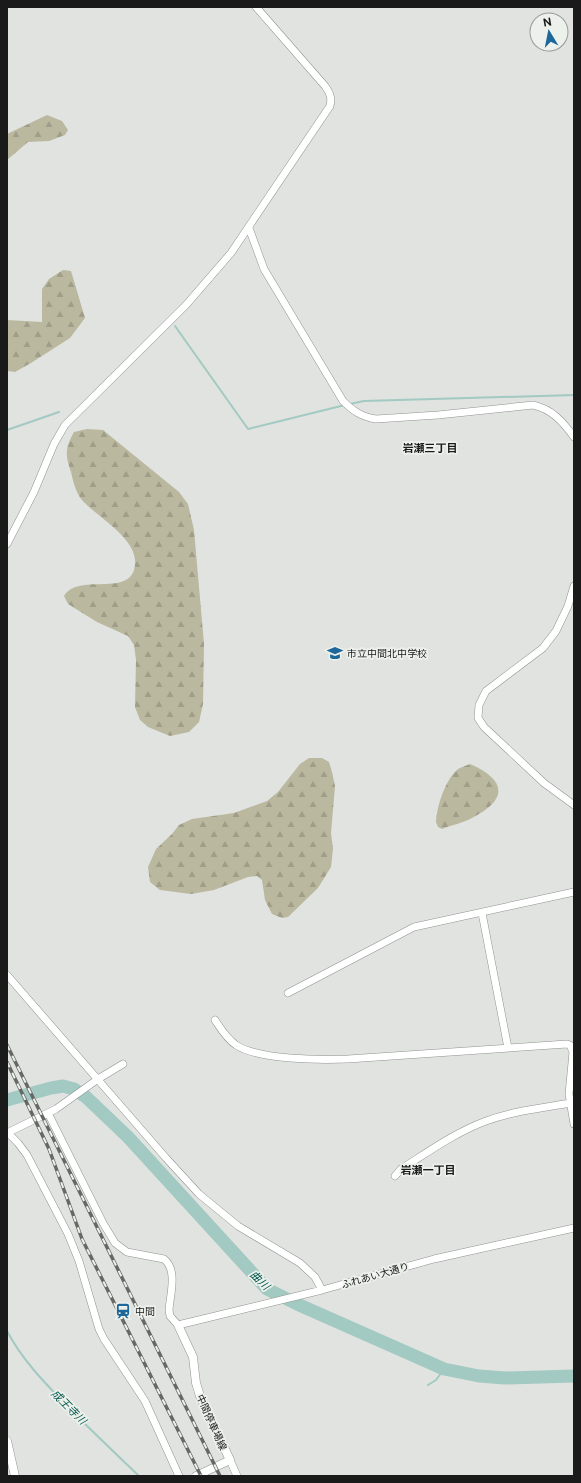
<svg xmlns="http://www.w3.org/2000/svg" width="581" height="1483" viewBox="0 0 581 1483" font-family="'Public Sans','Noto Sans JP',sans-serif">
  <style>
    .forest { fill: url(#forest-firs) }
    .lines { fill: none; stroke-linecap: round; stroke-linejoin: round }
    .stream { stroke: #a2c9c2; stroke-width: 2 }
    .river { stroke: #a2c9c2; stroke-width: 13 }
    .tertiary-casing { stroke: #8f938f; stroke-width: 8 }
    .secondary-casing { stroke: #8f938f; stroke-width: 9 }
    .tertiary { stroke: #fff; stroke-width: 7 }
    .secondary { stroke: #fff; stroke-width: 8 }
    .rail-casing { stroke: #676866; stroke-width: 3.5 }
    .rail { stroke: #edf1ec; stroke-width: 2; stroke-dasharray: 6; stroke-linecap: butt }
    .labels { text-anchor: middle; stroke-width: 3.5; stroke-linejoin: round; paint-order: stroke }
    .poi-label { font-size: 10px; fill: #191a19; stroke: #edf1ec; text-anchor: start }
    .street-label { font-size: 10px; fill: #191a19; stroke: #edf1ec }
    .neighbourhood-label { font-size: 11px; font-weight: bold; fill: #191a19; stroke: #edf1ec }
    .water-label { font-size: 11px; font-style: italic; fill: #02584e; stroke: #edf1ec }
  </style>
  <defs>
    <pattern id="forest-firs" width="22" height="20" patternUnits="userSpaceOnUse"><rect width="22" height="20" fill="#bbb8a0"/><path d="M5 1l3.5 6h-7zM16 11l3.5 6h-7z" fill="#a09e89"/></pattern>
  </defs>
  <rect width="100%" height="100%" fill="#e0e3df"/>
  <path class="forest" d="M 47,115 L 62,121 L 68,130 L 65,135 L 49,141 L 28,142 L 7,160 L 7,134 Z
    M 63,270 L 71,271 L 85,318 L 70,338 L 31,363 L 15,372 L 7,371 L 7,320 L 42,322 L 42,289 L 49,279 Z
    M 87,429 L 103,430 L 179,492 L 188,504 L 194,530 L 204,644 L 203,704 L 199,722 L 189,732 L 170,736 L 148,727 L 140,720 L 135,707 L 136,660 L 134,645 L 128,636 L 97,622 L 68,604 L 64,596 C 78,573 126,596 134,570 C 143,541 99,519 82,500 C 76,493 73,481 71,472 C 65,455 65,448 74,432 Z
    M 309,758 L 322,758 L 329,762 L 332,772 L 335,786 L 331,833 L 333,849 L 331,867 L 318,888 L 288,917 L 282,918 L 272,914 L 265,900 L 262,880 L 257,876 L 248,877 L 214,890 L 191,894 L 160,890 L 150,882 L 148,867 L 156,849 L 172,834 L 179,825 L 192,819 L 234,813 L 267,801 L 278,792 L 300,764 Z
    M 470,764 C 507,780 508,800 472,818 C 463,823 452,825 442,829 L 438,827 L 436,822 C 437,806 445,780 458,769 C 461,767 466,766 470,764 Z"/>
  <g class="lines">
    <path class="stream" d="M 175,326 L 248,429 L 345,405
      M 350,404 L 364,401 L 574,395
      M 7,430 L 59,412
      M 7,1331 C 24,1363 48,1386 73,1412 C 95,1434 117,1455 139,1476
      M 428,1385 L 436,1380 L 444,1369"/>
    <path class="river" d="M 7,1100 L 51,1088 L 63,1086 L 74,1089 L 86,1097 L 128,1137 L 267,1289 L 297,1304 L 444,1369 L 479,1376 L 505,1378 L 574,1376"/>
    <defs>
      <path id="tertiary" d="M 249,228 L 264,269 L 343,401 C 353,411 362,417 376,419 L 438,415 L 533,405 C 552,409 563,422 574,437
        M 7,544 L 34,492 L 54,444 L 65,425 L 186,305 L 231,253 L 330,106 C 332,98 330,93 325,86 L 256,7
        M 574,586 L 568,606 L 556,631 L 543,648 L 486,691 L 479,705 L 478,718 L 484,727 L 544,783 L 574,805
        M 482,913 L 508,1048
        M 7,975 L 166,1158 L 199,1194 L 238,1226 L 300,1263 L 315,1277 L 322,1290
        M 288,993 L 414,927 L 574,892
        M 215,1020 C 221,1029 226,1038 236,1045 C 259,1060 320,1060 348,1059 L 567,1044 L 570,1045 L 573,1052 L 569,1094 L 574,1124
        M 48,1113 L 103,1223 L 115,1243 L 127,1252 L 164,1259 C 178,1270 170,1295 169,1310 L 170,1316 L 178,1325 L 322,1290 L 434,1259 L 574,1228
        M 7,1132 L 18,1143 L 27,1155 L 68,1234 L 79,1261 L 99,1329 L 104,1339 L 145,1401 L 179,1476
        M 7,1133 L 56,1109 L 98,1079 L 123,1064
        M 395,1176 L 401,1169 C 428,1152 456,1132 486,1121 C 513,1111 542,1108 570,1103
        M 230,1460 L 237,1476"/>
      <path id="secondary" d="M 178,1325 L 193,1357 L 196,1383 L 200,1396 L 230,1460 L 196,1476
        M 7,1441 L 15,1476"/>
    </defs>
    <use href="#tertiary" class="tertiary-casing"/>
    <use href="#secondary" class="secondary-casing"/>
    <use href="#tertiary" class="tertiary"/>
    <use href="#secondary" class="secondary"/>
    <defs>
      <path id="rail" d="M 7,1045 L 220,1476
        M 7,1062 L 49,1149 L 82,1239 L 201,1476"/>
    </defs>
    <use href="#rail" class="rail-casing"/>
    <use href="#rail" class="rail"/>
  </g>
  <defs>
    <symbol id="school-bare" viewBox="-9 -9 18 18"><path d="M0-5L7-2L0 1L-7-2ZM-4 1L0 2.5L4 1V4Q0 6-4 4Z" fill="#1e679b" stroke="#edf1ec" stroke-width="2.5" paint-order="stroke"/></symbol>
    <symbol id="station-bare" viewBox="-9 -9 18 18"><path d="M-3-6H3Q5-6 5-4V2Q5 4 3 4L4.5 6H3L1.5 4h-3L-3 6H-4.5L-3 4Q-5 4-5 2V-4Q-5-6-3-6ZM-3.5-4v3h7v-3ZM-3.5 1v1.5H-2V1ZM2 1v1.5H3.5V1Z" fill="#1e679b" stroke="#edf1ec" stroke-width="2.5" paint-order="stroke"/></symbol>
  </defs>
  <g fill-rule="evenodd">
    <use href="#school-bare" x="324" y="642" width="22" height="22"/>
    <use href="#station-bare" x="112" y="1300" width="22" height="22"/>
  </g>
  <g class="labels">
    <g class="poi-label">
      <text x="347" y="657">市立中間北中学校</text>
      <text x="135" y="1315">中間</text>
    </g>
    <g class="street-label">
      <text transform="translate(375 1275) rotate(-16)" y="4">ふれあい大通り</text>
      <text transform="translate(212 1422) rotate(66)" y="4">中間停車場線</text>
    </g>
    <g class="neighbourhood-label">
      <text x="430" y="452">岩瀬三丁目</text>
      <text x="428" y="1174">岩瀬一丁目</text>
    </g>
    <g class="water-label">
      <text transform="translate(260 1280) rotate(44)" y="4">曲川</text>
      <text transform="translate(69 1407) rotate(45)" y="4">成王寺川</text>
    </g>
  </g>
  <rect width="581" height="1483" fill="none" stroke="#191a19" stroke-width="16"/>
  <g transform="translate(549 32) rotate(350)"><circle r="19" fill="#edf1ec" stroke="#989b98"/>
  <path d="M0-3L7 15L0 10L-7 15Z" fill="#1e679b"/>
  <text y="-6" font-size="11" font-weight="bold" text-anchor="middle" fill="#191a19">N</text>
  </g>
</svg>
